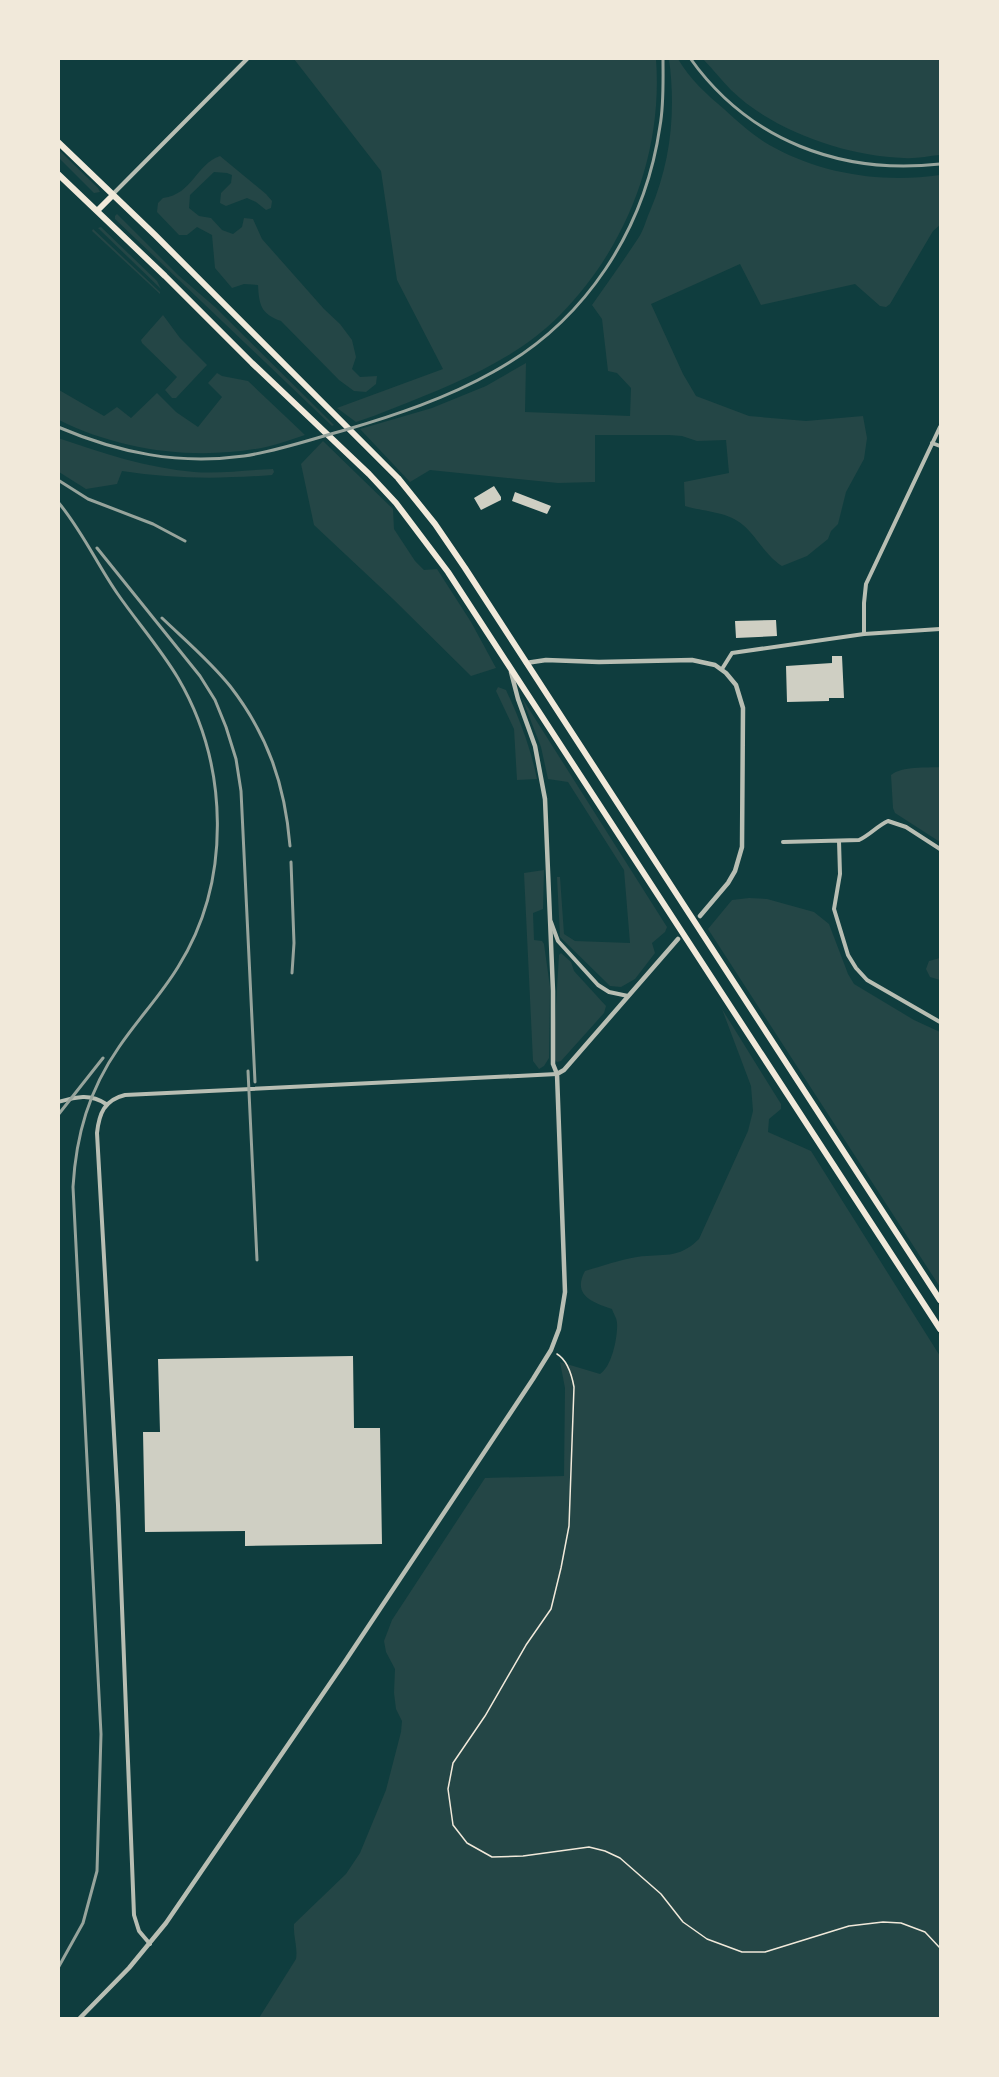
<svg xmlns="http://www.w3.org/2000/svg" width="999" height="2077" viewBox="0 0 999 2077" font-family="'Fira Sans Condensed',sans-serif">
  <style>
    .green { fill: #244646 }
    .building { fill: #cfcfc3 }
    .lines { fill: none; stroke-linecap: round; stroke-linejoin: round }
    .path { stroke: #f1e9da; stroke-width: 1.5 }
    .minor { stroke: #b8beb3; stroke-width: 4 }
    .tertiary { stroke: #b8beb3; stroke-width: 4.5 }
    .trunk { stroke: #f1e9da; stroke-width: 6 }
    .rail { stroke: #97a49c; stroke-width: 3 }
  </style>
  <rect width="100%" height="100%" fill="#0f3d3e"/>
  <path class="green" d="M 294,59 L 656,59 C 663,153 627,247 560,315 C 516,360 452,385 394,408 C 381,413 369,418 356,422 L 337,408 L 443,369 L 397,280 L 381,171 Z
    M 669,59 L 678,59 C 690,79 706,94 724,109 C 739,123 757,139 775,148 C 825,175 885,183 940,175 L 940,225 L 933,231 L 890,304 L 886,307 L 880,306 L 855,284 L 761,305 L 740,264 L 651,304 L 683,374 L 696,396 L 749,416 L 806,421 L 863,416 L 867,438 L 864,459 L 846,492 L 838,524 L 831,531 L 828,539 L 807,556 L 782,566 C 764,554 758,538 743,525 C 727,511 704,512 685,506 L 684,482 L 729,473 L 726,440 L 697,441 L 682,436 L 669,435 L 595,435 L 595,482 L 558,483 L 430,470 L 410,482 L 360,429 L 432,408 L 486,386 L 526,363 L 525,412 L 630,416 L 631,388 L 617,373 L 608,371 L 602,319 L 592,305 C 608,282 624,260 639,237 C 644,229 646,220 650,211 C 671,162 676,111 669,59 Z
    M 703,59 L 940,59 L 940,155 C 928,156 916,159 904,158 C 846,156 773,131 731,90 C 721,80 713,69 703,59 Z
    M 59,150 L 98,188 L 100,192 L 94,193 L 59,158 Z
    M 220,156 L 266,194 L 272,201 L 271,208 L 266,210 L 256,202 L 247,198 L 226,206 L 220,203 L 221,193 L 231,183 L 232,175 L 227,173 L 214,172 L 190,195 L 189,208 L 199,216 L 211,218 L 222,230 L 233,234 L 242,227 L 244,218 L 253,219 L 262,239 L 324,309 L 340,324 L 352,340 L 356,357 L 352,369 L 360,377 L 377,376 L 376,384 L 366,392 L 354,391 L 339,380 L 281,321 C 261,314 259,305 258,285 L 244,284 L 232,288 L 215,268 L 212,235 L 197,227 L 187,235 L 179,235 L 157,212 L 158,203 L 163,198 C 193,194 196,164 220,156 Z
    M 117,214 L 178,275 L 215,307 L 334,425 L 332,426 L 115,219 L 115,216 Z
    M 101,227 L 157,281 L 161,289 L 98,228 Z
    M 93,229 L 160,292 L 160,294 L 92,231 Z
    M 163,315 L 180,338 L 207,365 L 176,398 L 172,398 L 165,390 L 177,377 L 142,343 L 141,340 Z
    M 217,373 L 222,376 L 248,381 L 305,435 C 292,439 279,444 266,447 C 197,461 121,451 59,420 L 59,390 L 104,416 L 117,407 L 131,418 L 157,393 L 176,412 L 198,427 L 222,397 L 208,383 Z
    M 58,438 C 102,453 147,468 194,472 C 220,474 247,470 273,469 L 274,472 L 272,475 C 221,479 172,479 122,471 L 117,484 L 86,489 L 59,472 Z
    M 323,441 L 393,509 L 394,529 L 415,561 L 424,570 L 437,569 L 471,622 L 496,668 L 471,676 L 393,599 L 314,525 L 301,464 Z
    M 498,687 L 506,690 C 520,720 530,746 537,779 L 517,780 L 514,729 L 496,691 Z
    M 522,698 L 667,927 L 665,932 L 652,943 L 655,953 L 635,979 L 621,987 L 610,986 L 606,982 L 560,937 L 557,877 L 560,877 L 564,934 L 575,941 L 630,943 L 624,870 L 568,782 L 548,779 L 541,747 Z
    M 940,767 L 940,842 L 895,813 L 893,808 L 891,775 C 902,766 927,768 940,767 Z
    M 544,870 L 543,909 L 533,913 L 534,940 L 542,941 L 544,944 L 550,987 L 549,1058 L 544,1066 L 539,1069 L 533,1061 L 524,873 Z
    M 749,898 L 767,899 L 814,912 L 829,924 L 848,974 L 854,984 L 914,1020 L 940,1032 L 940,1287 L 708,929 L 732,900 Z
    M 561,953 L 571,962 L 574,971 L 606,1006 L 604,1013 L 561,1061 L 557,1062 L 555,1060 L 554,1039 L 559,955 Z
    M 940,958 L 940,980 L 930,977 L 926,969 L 929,961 Z
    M 722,1009 L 781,1104 L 781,1109 L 769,1119 L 768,1132 L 811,1151 L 940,1356 L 940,2018 L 259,2018 L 296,1959 C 298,1947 293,1937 294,1924 L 346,1874 L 360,1853 L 386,1790 L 401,1732 L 402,1721 L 396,1709 L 394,1693 L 395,1669 L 386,1652 L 384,1641 L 392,1620 L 485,1478 L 564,1476 L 565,1388 L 560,1362 L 600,1374 C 612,1367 618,1336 617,1323 C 617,1318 613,1313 612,1309 C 592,1302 572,1295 585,1271 C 602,1266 619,1260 637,1257 C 663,1253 678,1260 699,1239 L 748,1131 L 753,1111 L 751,1086 Z"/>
  <path class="building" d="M 494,486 L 501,497 L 501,500 L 481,510 L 474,498 Z
    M 515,492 L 551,506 L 547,514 L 512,501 Z
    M 776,620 L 777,636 L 736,638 L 735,621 Z
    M 832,656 L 842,656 L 844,698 L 829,698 L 829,701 L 787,702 L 786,666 L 832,663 Z
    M 353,1356 L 354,1428 L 380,1428 L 382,1544 L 245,1546 L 245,1531 L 145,1532 L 143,1432 L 160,1432 L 158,1359 Z"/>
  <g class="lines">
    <path class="path" d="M 557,1354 C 567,1360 572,1376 574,1387 L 569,1526 L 561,1568 L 551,1609 L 526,1645 L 485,1716 L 453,1763 L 448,1789 L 453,1825 L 467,1843 L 492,1857 L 523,1856 L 589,1847 L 605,1851 L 620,1858 L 661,1894 L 683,1922 L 707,1939 L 742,1952 L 765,1952 L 849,1926 L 883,1922 L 901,1923 L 925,1932 L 940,1948"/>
    <path class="minor" d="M 113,194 L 248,58
      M 932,443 L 940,446
      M 864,634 L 864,603 L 866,584 L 940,427
      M 722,669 L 732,653 L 864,634 L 940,629
      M 839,841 L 840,874 L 834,909 L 848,955 L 856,968 L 867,980 L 940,1022
      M 783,842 L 859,840 C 870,835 877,826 888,821 L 906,827 L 940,849
      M 551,922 L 558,941 L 598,985 L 609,992 L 628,996
      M 58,1102 C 76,1097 90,1093 106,1104
      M 150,1944 L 139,1931 L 134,1915 L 118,1505 L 97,1133 C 99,1114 104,1100 125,1095 L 557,1074"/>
    <path class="tertiary" d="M 526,663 L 546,660 L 599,662 L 692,660 L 715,665 L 726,673 L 736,685 L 743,708 L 742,847 L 735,871 L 728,883 L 700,916
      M 557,1074 L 564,1070 L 678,939
      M 80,2018 L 129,1968 L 166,1923 L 344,1663 L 533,1379 L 551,1350 L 559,1329 L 565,1292 L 557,1074 L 553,1064 L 553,991 L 545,799 L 535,746 L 518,699 L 511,672"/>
    <path class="trunk" d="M 58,142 L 155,235 L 398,478 L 435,524 L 465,568 L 940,1300
      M 58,174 L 165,276 L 252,363 L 369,474 L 396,503 L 448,572 L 940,1329
      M 97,211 L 113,195"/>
    <path class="rail" d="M 690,58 C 749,141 841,175 940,164
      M 58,427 C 119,453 178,465 244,456 C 278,451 312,439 345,430 C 396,415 447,398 493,372 C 585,322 645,230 660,126 C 664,104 663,81 663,58
      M 58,480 L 88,499 L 153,524 L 185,541
      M 58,502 C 81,529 97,564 117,593 C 137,622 160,648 178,678 C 229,765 232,881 178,967 C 161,995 138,1019 119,1047 C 89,1090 76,1135 73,1187 L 101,1734 L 97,1871 L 83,1923 L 58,1968
      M 97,548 L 200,676 L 215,700 L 226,727 L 236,759 L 241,791 L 255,1082
      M 162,618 C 185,640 210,661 230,686 C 268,735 285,785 290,846
      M 291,862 L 294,943 L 292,973
      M 248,1071 L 257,1260
      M 58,1115 L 103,1058"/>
  </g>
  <rect width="999" height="2077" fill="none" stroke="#f1e9da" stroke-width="120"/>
</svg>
